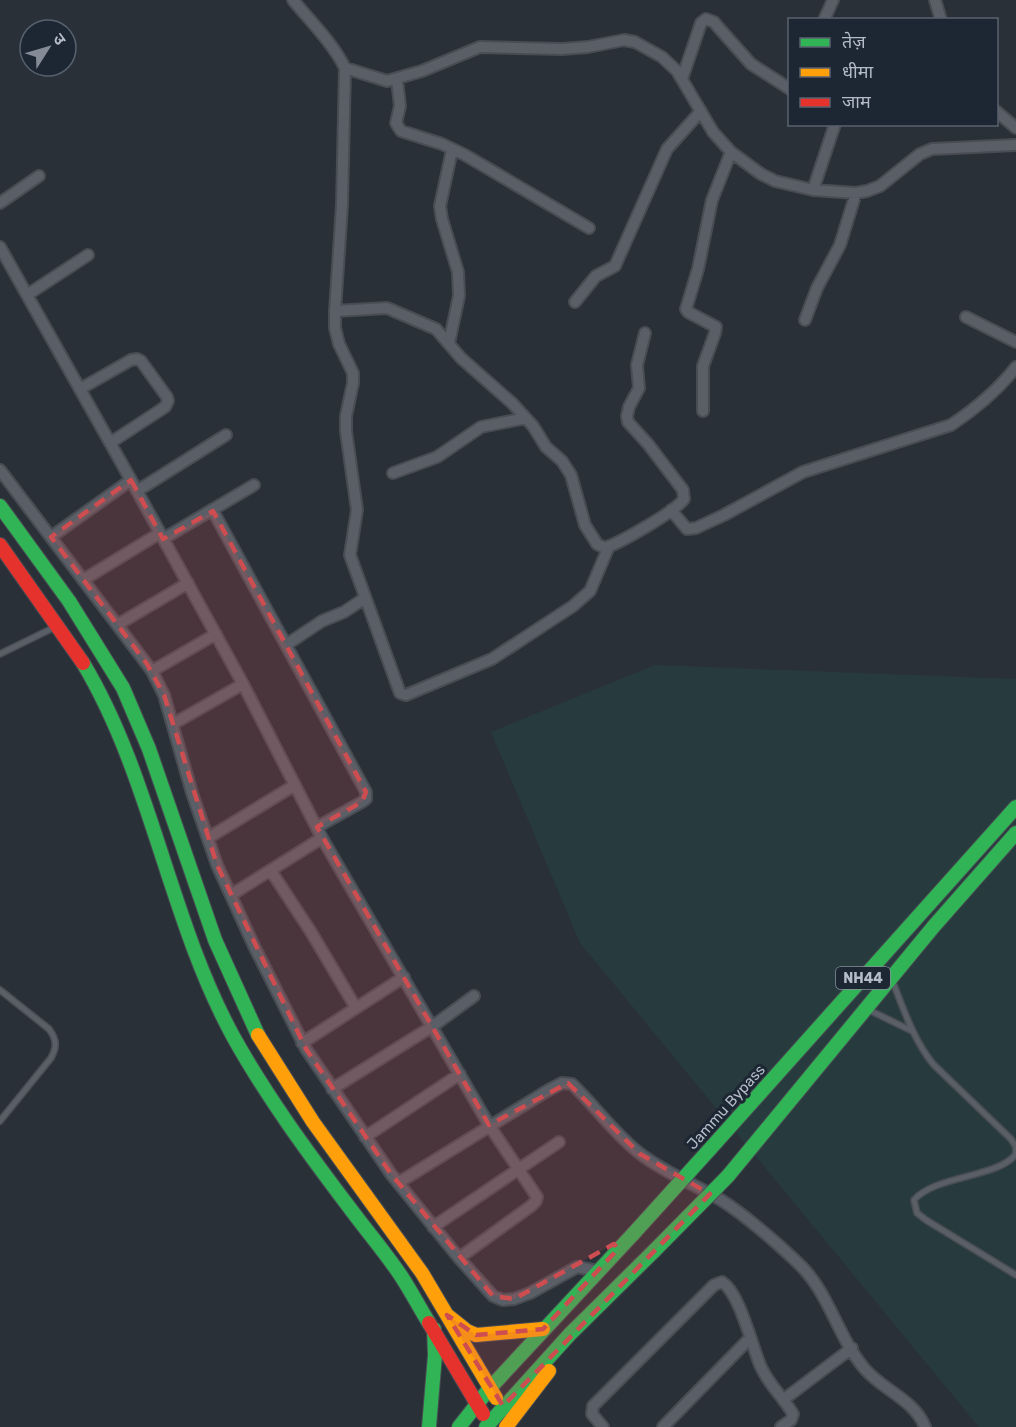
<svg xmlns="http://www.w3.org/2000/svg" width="1016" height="1427" viewBox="0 0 1016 1427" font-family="Rubik,'Noto Sans Devanagari',sans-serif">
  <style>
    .green { fill: #273a3e }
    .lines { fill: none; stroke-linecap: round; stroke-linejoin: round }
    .lane-casing { stroke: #484c53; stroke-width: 8 }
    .street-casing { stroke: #484c53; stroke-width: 14 }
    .fast-casing { stroke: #484c53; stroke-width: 16 }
    .slow-casing { stroke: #484c53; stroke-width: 16 }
    .jam-casing { stroke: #484c53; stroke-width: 16 }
    .lane { stroke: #5a5e66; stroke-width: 5 }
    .street { stroke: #5a5e66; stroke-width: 10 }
    .fast { stroke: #30b455; stroke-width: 14 }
    .slow { stroke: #ff9f0a; stroke-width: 14 }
    .jam { stroke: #e5322d; stroke-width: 14 }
    .fast-bridge-casing { stroke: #474c53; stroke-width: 16; stroke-linecap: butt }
    .fast-bridge { stroke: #30b455; stroke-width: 14 }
    .marked { fill: #ce4d50; fill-opacity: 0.2; stroke: #ce4d50; stroke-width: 4.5; stroke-dasharray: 12 8; stroke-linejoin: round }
    .labels { text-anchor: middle; stroke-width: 6; stroke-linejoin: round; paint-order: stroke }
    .shield { fill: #1d2633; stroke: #878f9c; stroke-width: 1.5 }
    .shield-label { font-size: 14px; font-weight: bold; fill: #b4bcc9 }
    .street-label { font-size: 15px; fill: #b4bcc9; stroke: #1d2633 }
  </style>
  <rect width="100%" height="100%" fill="#2a3038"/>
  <path class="green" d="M 655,665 L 1016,679 L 1016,1427 L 979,1427 L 580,943 L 491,732 Z"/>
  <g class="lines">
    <defs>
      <path id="lane" d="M 0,654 L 53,628
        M 894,985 C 905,1013 914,1040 933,1064 L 1011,1139 L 1016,1147 L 1016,1154 C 998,1178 935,1175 914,1200 L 917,1213 L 926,1220 L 1016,1275
        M 0,990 L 49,1029 C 57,1040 57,1047 51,1058 L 0,1121
        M 871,1011 L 912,1031"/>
      <path id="street" d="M 293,0 C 311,22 332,42 345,68 L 342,205 L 335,311 L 335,328 L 339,344 L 353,373 L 353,383 L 346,416 L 346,431 L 357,510 L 350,555 L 400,693 L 406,695 L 492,659 L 573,606 L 590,591 L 609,546
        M 935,0 L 941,20
        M 824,20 L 833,0
        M 345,68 L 387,81 L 422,71 L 480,47 L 562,49 L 588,47 L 624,40 L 635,42 L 662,57 L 677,71 L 713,132 L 731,152 L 761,174 L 775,181 L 813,190 L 856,193 L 867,191 L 880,186 L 920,154 L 932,149 L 1016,145
        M 682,79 L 701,23 L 706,19 L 714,22 L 719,28 L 751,64 L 790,89
        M 397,80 L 400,106 L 396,123 L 401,131 L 442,144 L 465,155 L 589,228
        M 996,111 L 1016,128
        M 813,190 L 835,124
        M 0,203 L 39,176
        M 0,247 L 131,480 L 51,537
        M 27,295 L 88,255
        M 575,302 L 596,276 L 615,266 L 667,149 L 701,111
        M 335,311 L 387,308 L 436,329 L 461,358 L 512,403 L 533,426 L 546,447 L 562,461 L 571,475 L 585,525 L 597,544 L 605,548 C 621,542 675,512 684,499 L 683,490 L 648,444 L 628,422 L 627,416 L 629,407 L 639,388 L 637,365 L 645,333
        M 966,317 L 1016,342
        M 805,320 L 817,288 L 840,245 L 856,193
        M 449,343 L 459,296 L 458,272 L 442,219 L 440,206 L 452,150
        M 80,389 L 131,360 L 137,359 L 141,361 L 167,397 L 168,401 L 165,407 L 110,443
        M 703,411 L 703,366 L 715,333 L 716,327 L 688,312 L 686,309 L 698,269 L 712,200 L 731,152
        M 0,470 L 152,671 L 164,695 L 192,793 L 217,865 L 254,946 L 306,1049 L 391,1174 L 459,1258 L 493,1296 L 503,1300 L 514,1299 L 530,1293 L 577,1267 L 598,1271
        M 393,473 L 437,457 L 481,427 L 526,418
        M 131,480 L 243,684 L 322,838 L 231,895
        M 137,491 L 226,435
        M 671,510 L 687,529 L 696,528 L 724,515 L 803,472 L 951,425 C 975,409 998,390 1016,367
        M 213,511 L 366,792 L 366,799 L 362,802 L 317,827
        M 163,539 L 254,485
        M 83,580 L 160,533
        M 117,625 L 188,583
        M 286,645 L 322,621 L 344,612 L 365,598
        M 152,671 L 216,634
        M 173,724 L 243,684
        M 208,838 L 295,785
        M 322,838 L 489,1125 L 537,1197 L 536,1201 L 531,1206 L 459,1258
        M 271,871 L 311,932 L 356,1008
        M 302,1043 L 404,977
        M 332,1089 L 433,1026 L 474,996
        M 365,1137 L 460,1074
        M 398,1183 L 547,1091 L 562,1083 L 572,1084 C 595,1106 613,1132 638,1152 C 663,1172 694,1184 721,1200 C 745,1215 782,1247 802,1267 C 830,1296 838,1337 864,1368 C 882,1390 914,1399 925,1427
        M 433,1227 L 559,1142
        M 783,1400 L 852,1348
        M 603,1427 L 592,1414 L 593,1406 L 714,1285 L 722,1282 C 740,1293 752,1347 761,1367 C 769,1385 784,1398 793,1414 L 791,1420 L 781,1427
        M 663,1427 L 750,1338"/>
      <path id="fast" d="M 0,506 L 69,601 L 123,688 L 149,749 L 215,940 L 258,1035
        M 83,663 C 152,778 169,920 234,1038 C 267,1097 308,1153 349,1207 C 366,1230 385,1252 401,1276 C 411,1291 419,1307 429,1323
        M 710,1149 L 1016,807
        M 728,1176 L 934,926 L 1016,833
        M 429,1427 L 435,1355 L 434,1329
        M 459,1427 L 489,1389 L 634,1233
        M 486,1427 L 570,1334 L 654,1251"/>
      <path id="slow" d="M 258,1035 L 313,1122 L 422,1273 L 496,1398
        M 447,1315 L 467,1331 L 476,1335 L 543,1329
        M 506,1427 L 549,1371"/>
      <path id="jam" d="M 0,545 L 83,663
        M 429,1323 L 483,1414"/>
    </defs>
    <use href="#lane" class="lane-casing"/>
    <use href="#street" class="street-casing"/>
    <use href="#fast" class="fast-casing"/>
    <use href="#slow" class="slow-casing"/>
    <use href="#jam" class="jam-casing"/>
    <use href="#lane" class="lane"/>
    <use href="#street" class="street"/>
    <use href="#fast" class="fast"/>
    <use href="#slow" class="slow"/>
    <use href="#jam" class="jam"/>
    <defs>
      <path id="fast-bridge" d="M 634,1233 L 710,1149
        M 654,1251 L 728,1176"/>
    </defs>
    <use href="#fast-bridge" class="fast-bridge-casing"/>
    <use href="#fast-bridge" class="fast-bridge"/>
  </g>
  <path class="marked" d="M 131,480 L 163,539 L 213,511 L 366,792 L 362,802 L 317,827 L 489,1125 L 568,1083 L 640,1154 L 710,1194 L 503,1406 L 447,1315 L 476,1335 L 543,1329 L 618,1249 L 614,1244 L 514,1299 L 493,1296 L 391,1174 L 306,1049 L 217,865 L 164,695 L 147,664 L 51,537 Z"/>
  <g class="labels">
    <rect class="shield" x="836" y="967" width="54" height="22" rx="4.5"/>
    <g class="shield-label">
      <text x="863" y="983">NH44</text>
    </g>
    <g class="street-label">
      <text transform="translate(726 1107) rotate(-48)" y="5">Jammu Bypass</text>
    </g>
  </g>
  <rect x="788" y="18" width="210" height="108" fill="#1d2633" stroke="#59626f" stroke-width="1.5"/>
  <rect x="800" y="38" width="30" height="9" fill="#30b455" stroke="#59626f" stroke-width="1.5"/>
  <text x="842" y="48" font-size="18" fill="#b4bcc9">तेज़</text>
  <rect x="800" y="68" width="30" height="9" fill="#ff9f0a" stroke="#59626f" stroke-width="1.5"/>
  <text x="842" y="78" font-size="18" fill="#b4bcc9">धीमा</text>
  <rect x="800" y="98" width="30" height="9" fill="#e5322d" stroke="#59626f" stroke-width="1.5"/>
  <text x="842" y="108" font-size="18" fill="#b4bcc9">जाम</text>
  <g transform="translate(48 48) rotate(53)"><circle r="28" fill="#1d2633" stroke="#59626f" stroke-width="1.5"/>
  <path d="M0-4.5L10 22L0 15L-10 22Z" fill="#848b96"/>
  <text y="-9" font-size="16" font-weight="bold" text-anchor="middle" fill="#b4bcc9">उ</text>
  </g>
</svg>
